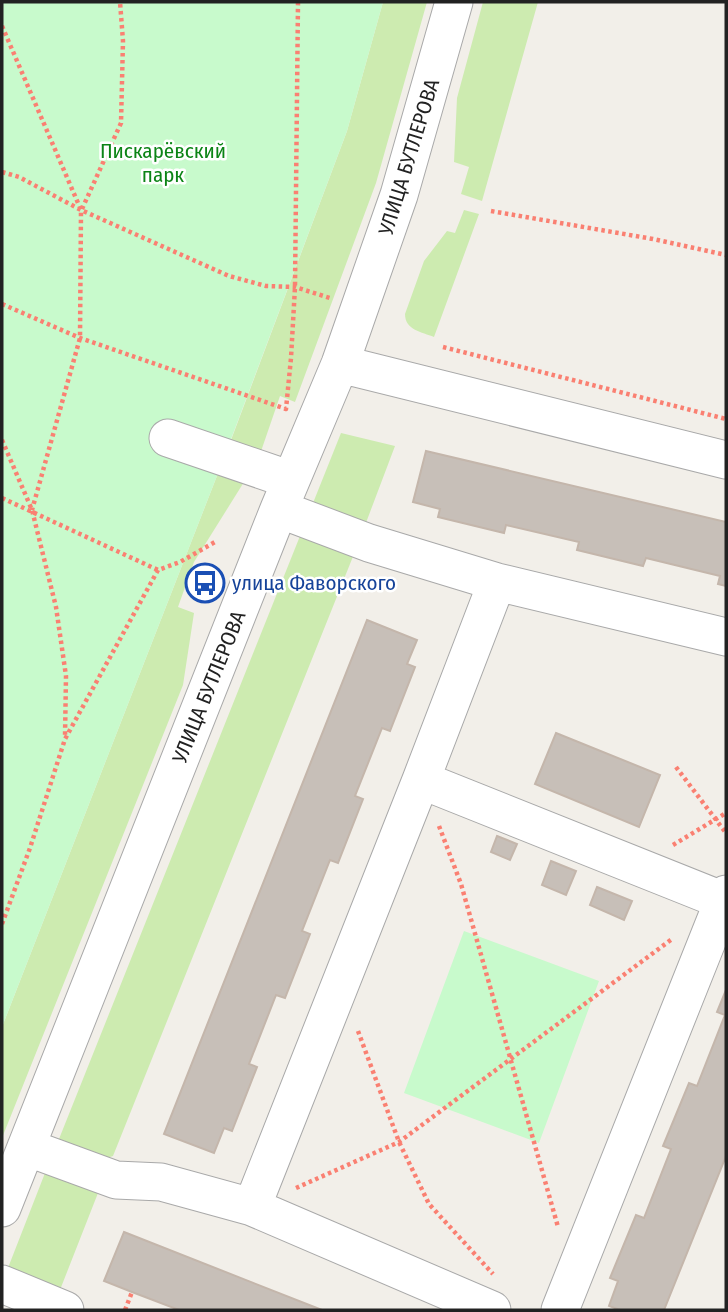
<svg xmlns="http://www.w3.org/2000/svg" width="728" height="1312" viewBox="0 0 728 1312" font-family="'Fira Sans Condensed',sans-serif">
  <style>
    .grass { fill: #cdebb0 }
    .park { fill: #c8facc }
    .building { fill: #c7bfb8; stroke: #c4b6ab; stroke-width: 2 }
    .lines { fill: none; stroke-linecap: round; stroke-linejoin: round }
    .minor-casing { stroke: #a9a9a9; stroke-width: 39 }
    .path { stroke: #fa8072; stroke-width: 4.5; stroke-dasharray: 3.5 3.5; stroke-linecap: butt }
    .minor { stroke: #fff; stroke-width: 37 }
    .labels { text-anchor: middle; stroke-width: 5; stroke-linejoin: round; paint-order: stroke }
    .park-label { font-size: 21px; fill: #0c8416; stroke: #fff }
    .street-label { font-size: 21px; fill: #222; stroke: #fff }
    .transit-label { font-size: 21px; fill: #164399; stroke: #fff; text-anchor: start }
  </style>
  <rect width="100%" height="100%" fill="#f2efe9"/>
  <path class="grass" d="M 383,2 L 427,2 L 376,183 L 295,402 L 280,396 L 258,460 L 228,448 L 347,131 Z
    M 483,2 L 538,2 L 482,201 L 461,194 L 469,167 L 454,162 L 457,98 Z
    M 464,210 L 479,214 L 434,337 C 422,332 405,330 405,314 L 424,261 L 447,231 L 455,233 Z
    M 341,433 L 395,446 L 364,528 L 311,508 Z
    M 222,463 L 249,474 L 194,562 L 178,607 L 194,613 L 183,685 L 2,1138 L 2,1027 Z
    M 302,531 L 356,549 L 113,1156 L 104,1159 L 57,1144 Z
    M 45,1173 L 98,1193 L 58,1295 L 6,1273 Z"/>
  <path class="park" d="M 2,2 L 383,2 L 347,131 L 222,463 L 2,1027 Z
    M 464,931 L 599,981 L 539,1143 L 404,1093 Z"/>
  <path class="building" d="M 426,451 L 726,522 L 726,586 L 718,584 L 720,576 L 646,558 L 643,566 L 577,550 L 579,542 L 506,525 L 504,533 L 438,517 L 440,509 L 413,502 Z
    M 367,620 L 417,640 L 407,664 L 415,667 L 390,731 L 382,728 L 355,796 L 363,799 L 338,863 L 330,860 L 302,931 L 310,934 L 285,998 L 276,995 L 249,1064 L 257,1067 L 232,1131 L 224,1128 L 214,1153 L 164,1134 Z
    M 556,733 L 660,775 L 639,827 L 535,784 Z
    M 497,836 L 517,844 L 510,860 L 491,852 Z
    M 551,861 L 576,871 L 566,895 L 542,885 Z
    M 597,887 L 632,901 L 624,920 L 590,905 Z
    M 726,990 L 726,1156 L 664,1310 L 620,1310 L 609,1306 L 618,1281 L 610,1278 L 636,1215 L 644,1218 L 671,1149 L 663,1146 L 689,1083 L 697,1086 L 725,1015 L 717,1012 Z
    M 124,1232 L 322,1310 L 179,1310 L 132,1292 L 104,1281 Z"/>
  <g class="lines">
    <defs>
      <path id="minor" d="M 340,364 L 726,460
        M 168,438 L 291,480
        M 279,509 L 369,543 L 497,582 L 726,637
        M 421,780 L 724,901
        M 26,1147 L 116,1180 L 161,1182 L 252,1207 L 492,1310
        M 252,1207 L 421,780 L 497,582
        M 2,1208 L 279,509 L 340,364 L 399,195 L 454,2
        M 2,1284 L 65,1310
        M 560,1310 L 726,894"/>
    </defs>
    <use href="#minor" class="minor-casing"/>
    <path class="path" d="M 2,26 L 81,210 L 80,338 L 32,510
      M 2,172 L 19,177 L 81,210 L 229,276 L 266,286 L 295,287 L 330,298
      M 82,209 L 121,123 L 123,41 L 120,2
      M 491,211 L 653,239 L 726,255
      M 2,304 L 80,338 L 286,409 L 291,358 L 295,287 L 298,2
      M 443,347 L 726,419
      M 2,440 L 32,510 L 56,607 L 66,676 L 65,737
      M 2,498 L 158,570
      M 676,767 L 726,833
      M 439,826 L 461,884 L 558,1227
      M 673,845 L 726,813
      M 2,924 L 30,848 L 65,739 L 158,570 L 180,562 L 215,542
      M 358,1031 L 399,1142 L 429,1204 L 493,1274
      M 296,1188 L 399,1142 L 672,939
      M 125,1310 L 132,1292"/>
    <use href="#minor" class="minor"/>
  </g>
  <defs>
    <symbol id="bus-ring" viewBox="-11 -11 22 22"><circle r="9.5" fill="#fff" stroke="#1a4fb4" stroke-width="1.5"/><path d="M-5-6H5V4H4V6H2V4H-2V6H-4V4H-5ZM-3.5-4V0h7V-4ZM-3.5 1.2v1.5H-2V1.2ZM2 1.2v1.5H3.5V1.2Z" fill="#1a4fb4"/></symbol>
  </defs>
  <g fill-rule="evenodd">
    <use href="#bus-ring" x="183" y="561" width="44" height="44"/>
  </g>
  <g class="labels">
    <g class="park-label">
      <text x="163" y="158">Пискарёвский<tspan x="163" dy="24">парк</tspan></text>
    </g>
    <g class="street-label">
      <text transform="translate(409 157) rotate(-73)" y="7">УЛИЦА БУТЛЕРОВА</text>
      <text transform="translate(209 687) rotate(-68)" y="7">УЛИЦА БУТЛЕРОВА</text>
    </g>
    <g class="transit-label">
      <text x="232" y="590">улица Фаворского</text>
    </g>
  </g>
  <rect width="728" height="1312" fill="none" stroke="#222222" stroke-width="7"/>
</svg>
